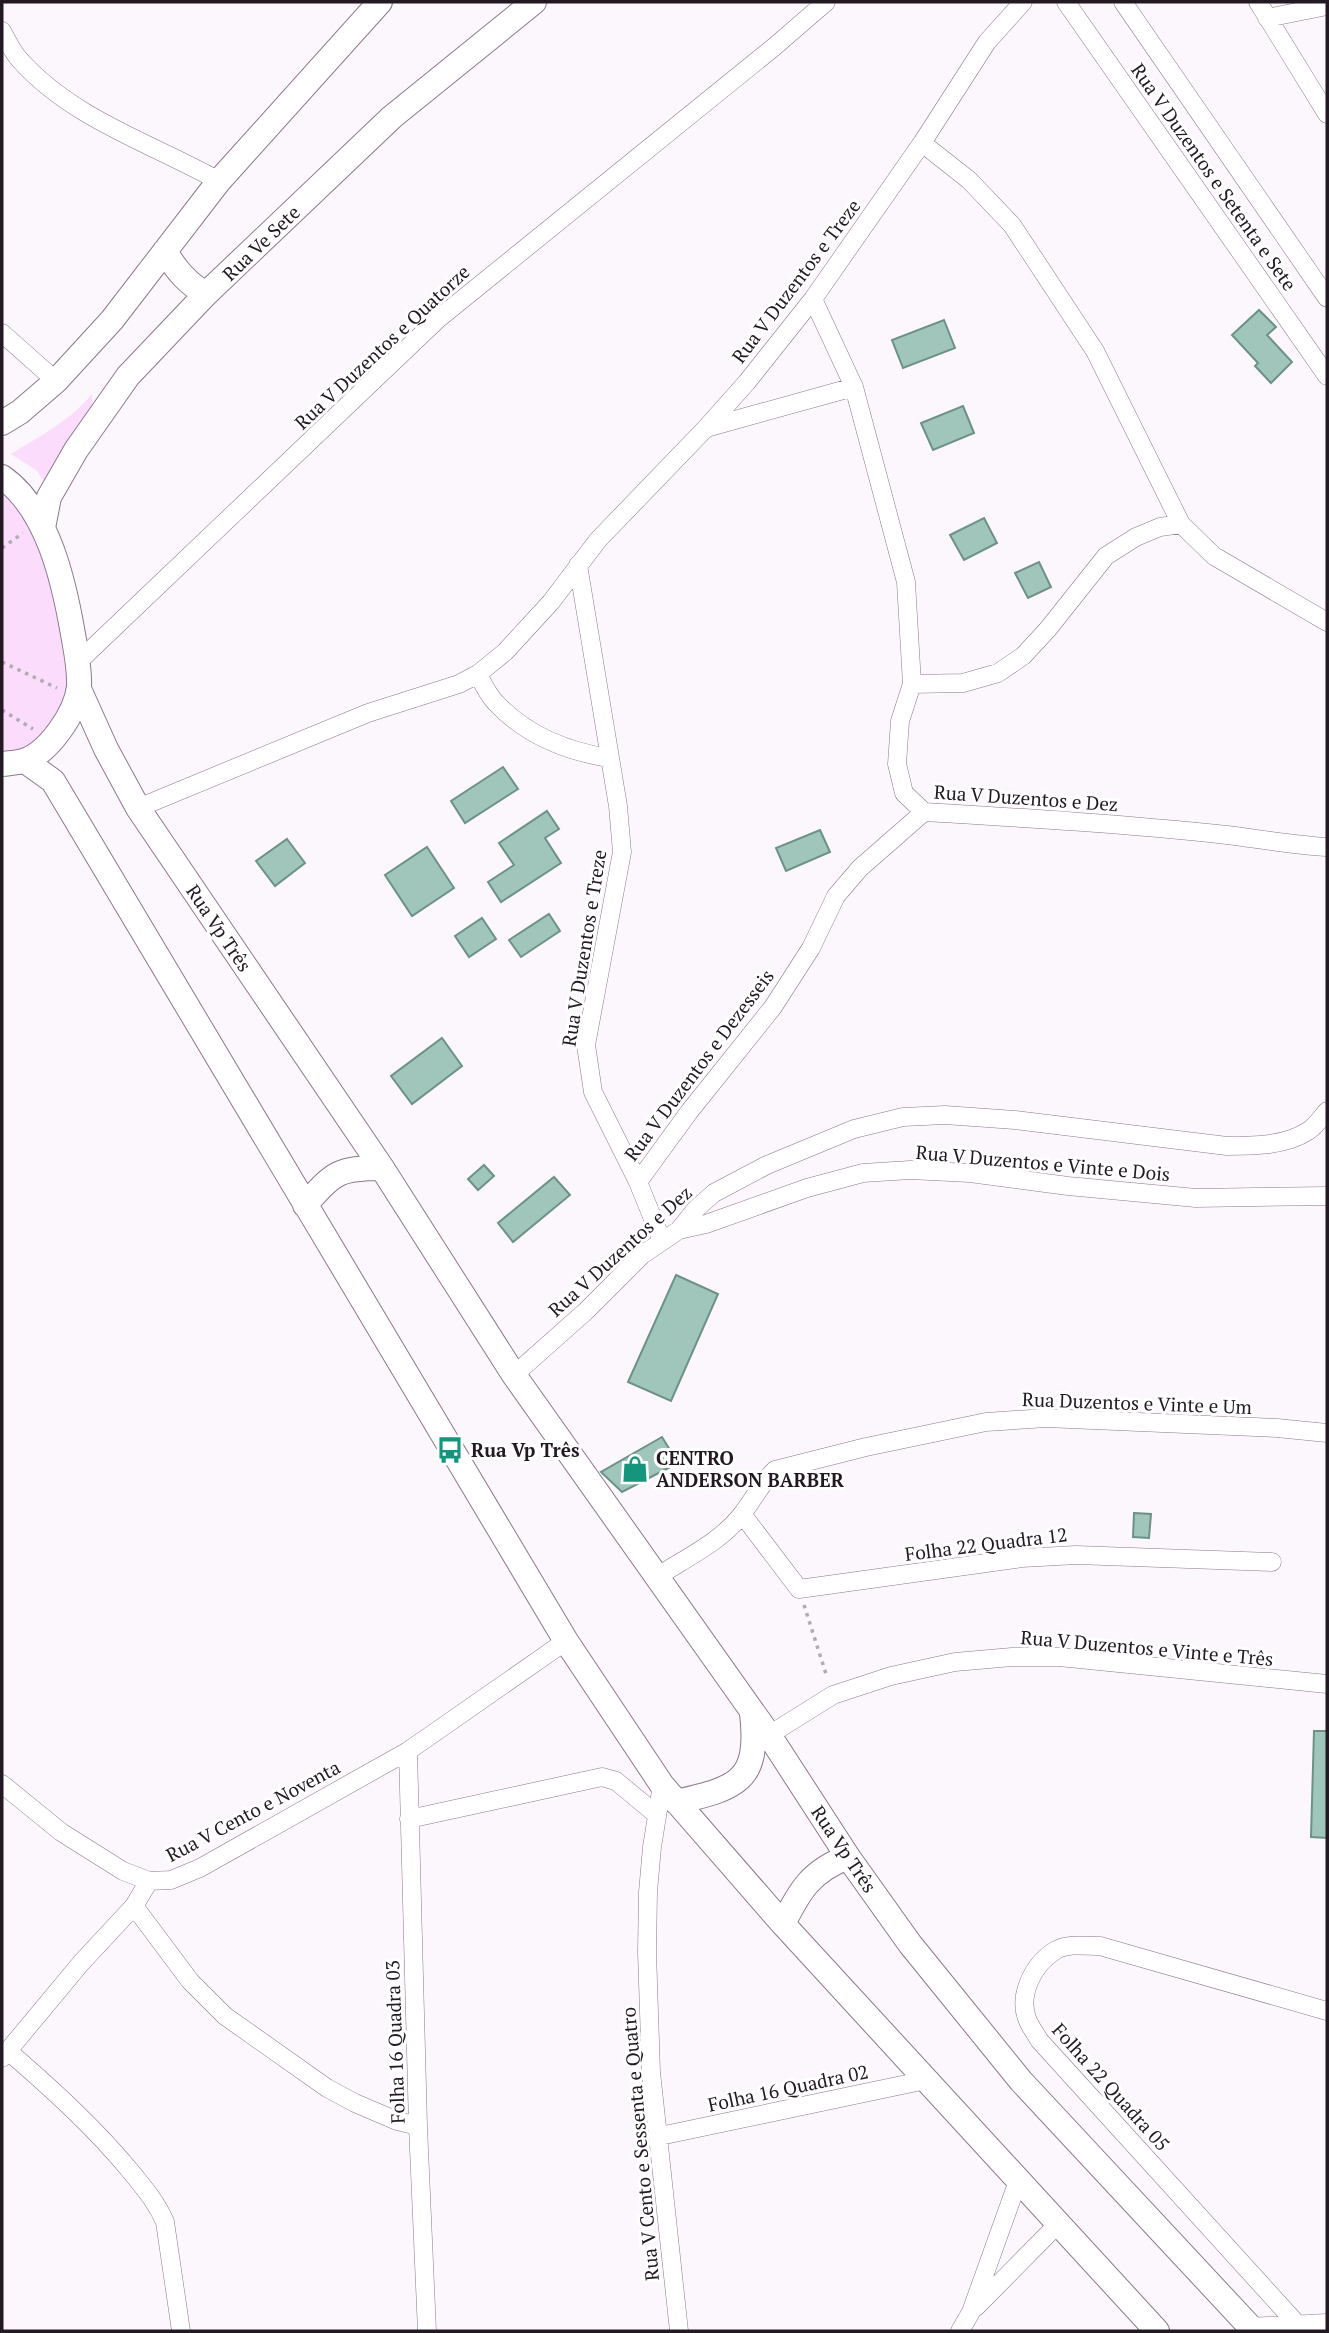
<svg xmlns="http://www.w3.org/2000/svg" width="1329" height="2333" viewBox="0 0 1329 2333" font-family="'PT Serif',serif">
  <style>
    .green { fill: #fbdcfc }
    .building { fill: #a0c6bb; stroke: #6d9187; stroke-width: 2 }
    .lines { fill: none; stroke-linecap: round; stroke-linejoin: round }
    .minor-casing { stroke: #8d778e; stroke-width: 19 }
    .secondary-casing { stroke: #8d778e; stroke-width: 26 }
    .path { stroke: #b2acb2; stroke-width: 3.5; stroke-dasharray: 3.5 5; stroke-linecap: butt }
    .minor { stroke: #fff; stroke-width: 18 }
    .secondary { stroke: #fff; stroke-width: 24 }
    .labels { text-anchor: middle; stroke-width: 6; stroke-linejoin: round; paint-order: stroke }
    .street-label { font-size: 19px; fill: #221922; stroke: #fff }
    .poi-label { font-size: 19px; font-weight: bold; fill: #221922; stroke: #fff; text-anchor: start }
  </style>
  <rect width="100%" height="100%" fill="#fcf7fc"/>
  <path class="green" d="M 92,394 L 92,413 L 48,486 L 36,470 L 11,454 C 40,436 70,421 92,394 Z
    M 2,489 C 7,494 14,498 18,504 C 53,555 60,641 71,703 L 50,738 L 2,758 Z"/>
  <path class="building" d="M 1259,310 L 1276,327 L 1267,335 L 1292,362 L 1271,383 L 1255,366 L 1258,363 L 1232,335 Z
    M 944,320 L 955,348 L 903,368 L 892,340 Z
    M 963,406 L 974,433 L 933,450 L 921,423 Z
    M 984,518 L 997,543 L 964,560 L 950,535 Z
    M 1039,562 L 1051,587 L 1028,598 L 1015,573 Z
    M 503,767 L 518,789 L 465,823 L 451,801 Z
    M 547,811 L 559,829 L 545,838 L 561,863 L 501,902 L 488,882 L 514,865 L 499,843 Z
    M 820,830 L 830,852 L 786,871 L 776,848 Z
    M 287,839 L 305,863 L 275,886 L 256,861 Z
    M 427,847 L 454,888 L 412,916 L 385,875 Z
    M 549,914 L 560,931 L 521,957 L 509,940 Z
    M 482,918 L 496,939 L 469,957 L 455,936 Z
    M 442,1038 L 462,1066 L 412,1104 L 391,1076 Z
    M 484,1165 L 494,1176 L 478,1190 L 468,1179 Z
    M 554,1177 L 570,1195 L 513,1242 L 498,1223 Z
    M 676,1275 L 718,1294 L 671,1401 L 628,1382 Z
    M 662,1437 L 678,1463 L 622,1492 L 601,1472 Z
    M 1134,1513 L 1151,1514 L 1149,1538 L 1133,1537 Z
    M 1314,1731 L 1327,1731 L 1327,1838 L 1311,1837 Z"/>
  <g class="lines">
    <defs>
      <path id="minor" d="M 1066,2 L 1327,376
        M 1123,2 L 1327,298
        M 1258,2 L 1327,114
        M 1267,18 L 1327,6
        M 2,31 C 7,40 12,51 19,59 C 72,119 151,143 219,181
        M 922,143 L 969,180 L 1012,225 L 1095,351 L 1181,524 L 1214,556 L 1327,622
        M 813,299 L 854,387 L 906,582 L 912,684 L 900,721 L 897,764 L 904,793 L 924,812 C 1025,818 1126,824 1227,835 C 1260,839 1293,845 1327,847
        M 2,333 L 56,381
        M 706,428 L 854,387
        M 578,565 L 618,806 L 622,852 L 586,1045 L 593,1092 L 638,1182 L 662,1241
        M 78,662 L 438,319 L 774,47 L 826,2
        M 478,674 C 483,684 488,695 496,703 C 526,735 565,751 609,758
        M 912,684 L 963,683 L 998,673 L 1023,656 L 1048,629 L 1106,556 L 1136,537 L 1160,527 L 1181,524
        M 138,808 L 368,713 L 459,684 L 478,674 L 505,652 L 551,602 L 598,540 L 706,428 L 747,382 L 813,299 L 922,143 L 987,42 L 1023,2
        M 638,1182 L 689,1112 L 773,1007 L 811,948 L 836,896 L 860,868 L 924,812
        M 679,1230 L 706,1224 L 807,1188 L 863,1173 L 910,1170 L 970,1173 L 1068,1186 L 1196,1198 L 1327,1196
        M 514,1375 L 586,1311 L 642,1255 L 679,1230 L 696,1209 L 714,1193 L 767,1165 L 854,1129 L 903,1117 L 945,1115 L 1015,1120 L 1227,1146 C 1253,1146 1285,1146 1308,1131 C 1316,1126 1321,1118 1327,1111
        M 742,1514 L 799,1589 L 1022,1558 L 1076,1555 L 1272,1562
        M 658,1576 C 686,1558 722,1541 742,1514 C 754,1499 761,1483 775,1470 L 866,1447 L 986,1422 L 1046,1418 L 1277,1428 L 1327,1433
        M 769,1735 L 833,1695 L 891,1676 L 955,1662 L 1012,1657 L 1059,1657 L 1327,1684
        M 408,1751 L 418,2126 L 427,2331
        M 2,1784 L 61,1832 L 123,1871 L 149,1881 L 171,1880 L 200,1868 L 408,1751 L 566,1641
        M 662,1785 L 652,1847 L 648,1892 L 647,1952 L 651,2072 L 679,2331
        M 409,1819 L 602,1777 L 616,1781 L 657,1815
        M 134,1906 L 190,1981 L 225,2016 L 327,2088 L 355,2103 L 397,2121 L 418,2126
        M 8,2051 C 52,2089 95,2128 132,2173 C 145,2189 157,2203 165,2222 L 181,2331
        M 2,2058 L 81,1963 L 134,1906 L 149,1881
        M 660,2136 L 926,2080
        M 976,2307 L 1058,2224
        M 1297,2324 L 1039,2040 C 1036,2034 1031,2028 1028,2021 C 1017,1996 1033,1964 1056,1950 C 1069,1943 1086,1946 1100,1946 L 1327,2011
        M 1250,2327 L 1327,2323
        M 960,2331 L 971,2312 L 1018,2181"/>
      <path id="secondary" d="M 165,251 C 176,270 187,283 206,294
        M 2,423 L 20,412 L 56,381 L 112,320 L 219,181 L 380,2
        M 2,477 C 48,509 64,582 73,634 C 76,651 80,670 79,687 C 76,713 48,754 23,761 C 16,763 9,763 2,764
        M 43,528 L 49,497 L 76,450 L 128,376 L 206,294 L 392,117 L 534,2
        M 79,689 L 106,749 L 138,808 L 382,1168 L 514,1375 L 769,1735 L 848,1857 L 910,1944 L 1021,2081 L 1254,2331
        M 25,761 L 53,781 L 566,1641 L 662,1785 L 783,1924 L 1157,2331
        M 305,1205 C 334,1173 337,1168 382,1168
        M 676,1802 C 736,1788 760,1783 752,1713
        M 783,1924 C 800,1890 811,1871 848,1857"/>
    </defs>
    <use href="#minor" class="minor-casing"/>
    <use href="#secondary" class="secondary-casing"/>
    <path class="path" d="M 2,548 L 23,533
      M 2,662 L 57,688
      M 2,710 L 33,729
      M 804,1605 L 827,1677"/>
    <use href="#minor" class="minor"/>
    <use href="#secondary" class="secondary"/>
  </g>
  <defs>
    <symbol id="bus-bare" viewBox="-9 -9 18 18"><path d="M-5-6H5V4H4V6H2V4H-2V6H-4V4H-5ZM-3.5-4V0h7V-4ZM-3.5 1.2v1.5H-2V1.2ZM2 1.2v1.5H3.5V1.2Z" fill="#16957d" stroke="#fff" stroke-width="2.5" paint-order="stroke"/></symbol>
    <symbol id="shop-bare" viewBox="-9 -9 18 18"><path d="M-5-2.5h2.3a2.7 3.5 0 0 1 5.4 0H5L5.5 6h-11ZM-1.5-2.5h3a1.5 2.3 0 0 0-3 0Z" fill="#16957d" stroke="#fff" stroke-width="2.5" paint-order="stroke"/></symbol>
  </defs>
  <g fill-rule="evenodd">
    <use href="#bus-bare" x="431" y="1431" width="38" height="38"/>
    <use href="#shop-bare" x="616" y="1450" width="38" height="38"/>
  </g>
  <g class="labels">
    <g class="street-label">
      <text transform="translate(1214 177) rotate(55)" y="7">Rua V Duzentos e Setenta e Sete</text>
      <text transform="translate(261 243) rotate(-44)" y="7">Rua Ve Sete</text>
      <text transform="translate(796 281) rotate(-53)" y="7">Rua V Duzentos e Treze</text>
      <text transform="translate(382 347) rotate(-43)" y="7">Rua V Duzentos e Quatorze</text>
      <text transform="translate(1026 798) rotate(4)" y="7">Rua V Duzentos e Dez</text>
      <text transform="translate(219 928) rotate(56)" y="7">Rua Vp Três</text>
      <text transform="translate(584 948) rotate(-81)" y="7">Rua V Duzentos e Treze</text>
      <text transform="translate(699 1065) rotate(-53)" y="7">Rua V Duzentos e Dezesseis</text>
      <text transform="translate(1043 1163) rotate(5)" y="7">Rua V Duzentos e Vinte e Dois</text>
      <text transform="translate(620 1251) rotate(-42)" y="7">Rua V Duzentos e Dez</text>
      <text transform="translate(1137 1403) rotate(2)" y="7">Rua Duzentos e Vinte e Um</text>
      <text transform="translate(986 1544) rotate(-7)" y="7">Folha 22 Quadra 12</text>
      <text transform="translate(1147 1648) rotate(5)" y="7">Rua V Duzentos e Vinte e Três</text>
      <text transform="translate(253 1811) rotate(-28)" y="7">Rua V Cento e Noventa</text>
      <text transform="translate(844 1849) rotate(56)" y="7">Rua Vp Três</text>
      <text transform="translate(395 2042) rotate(-92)" y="7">Folha 16 Quadra 03</text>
      <text transform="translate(1111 2087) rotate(48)" y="7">Folha 22 Quadra 05</text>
      <text transform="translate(788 2088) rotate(-12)" y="7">Folha 16 Quadra 02</text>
      <text transform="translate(640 2144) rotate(-95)" y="7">Rua V Cento e Sessenta e Quatro</text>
    </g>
    <g class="poi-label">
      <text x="471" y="1457">Rua Vp Três</text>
      <text x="656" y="1465">CENTRO<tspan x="656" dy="22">ANDERSON BARBER</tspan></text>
    </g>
  </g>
  <rect width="1329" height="2333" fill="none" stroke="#221922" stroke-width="7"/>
</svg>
